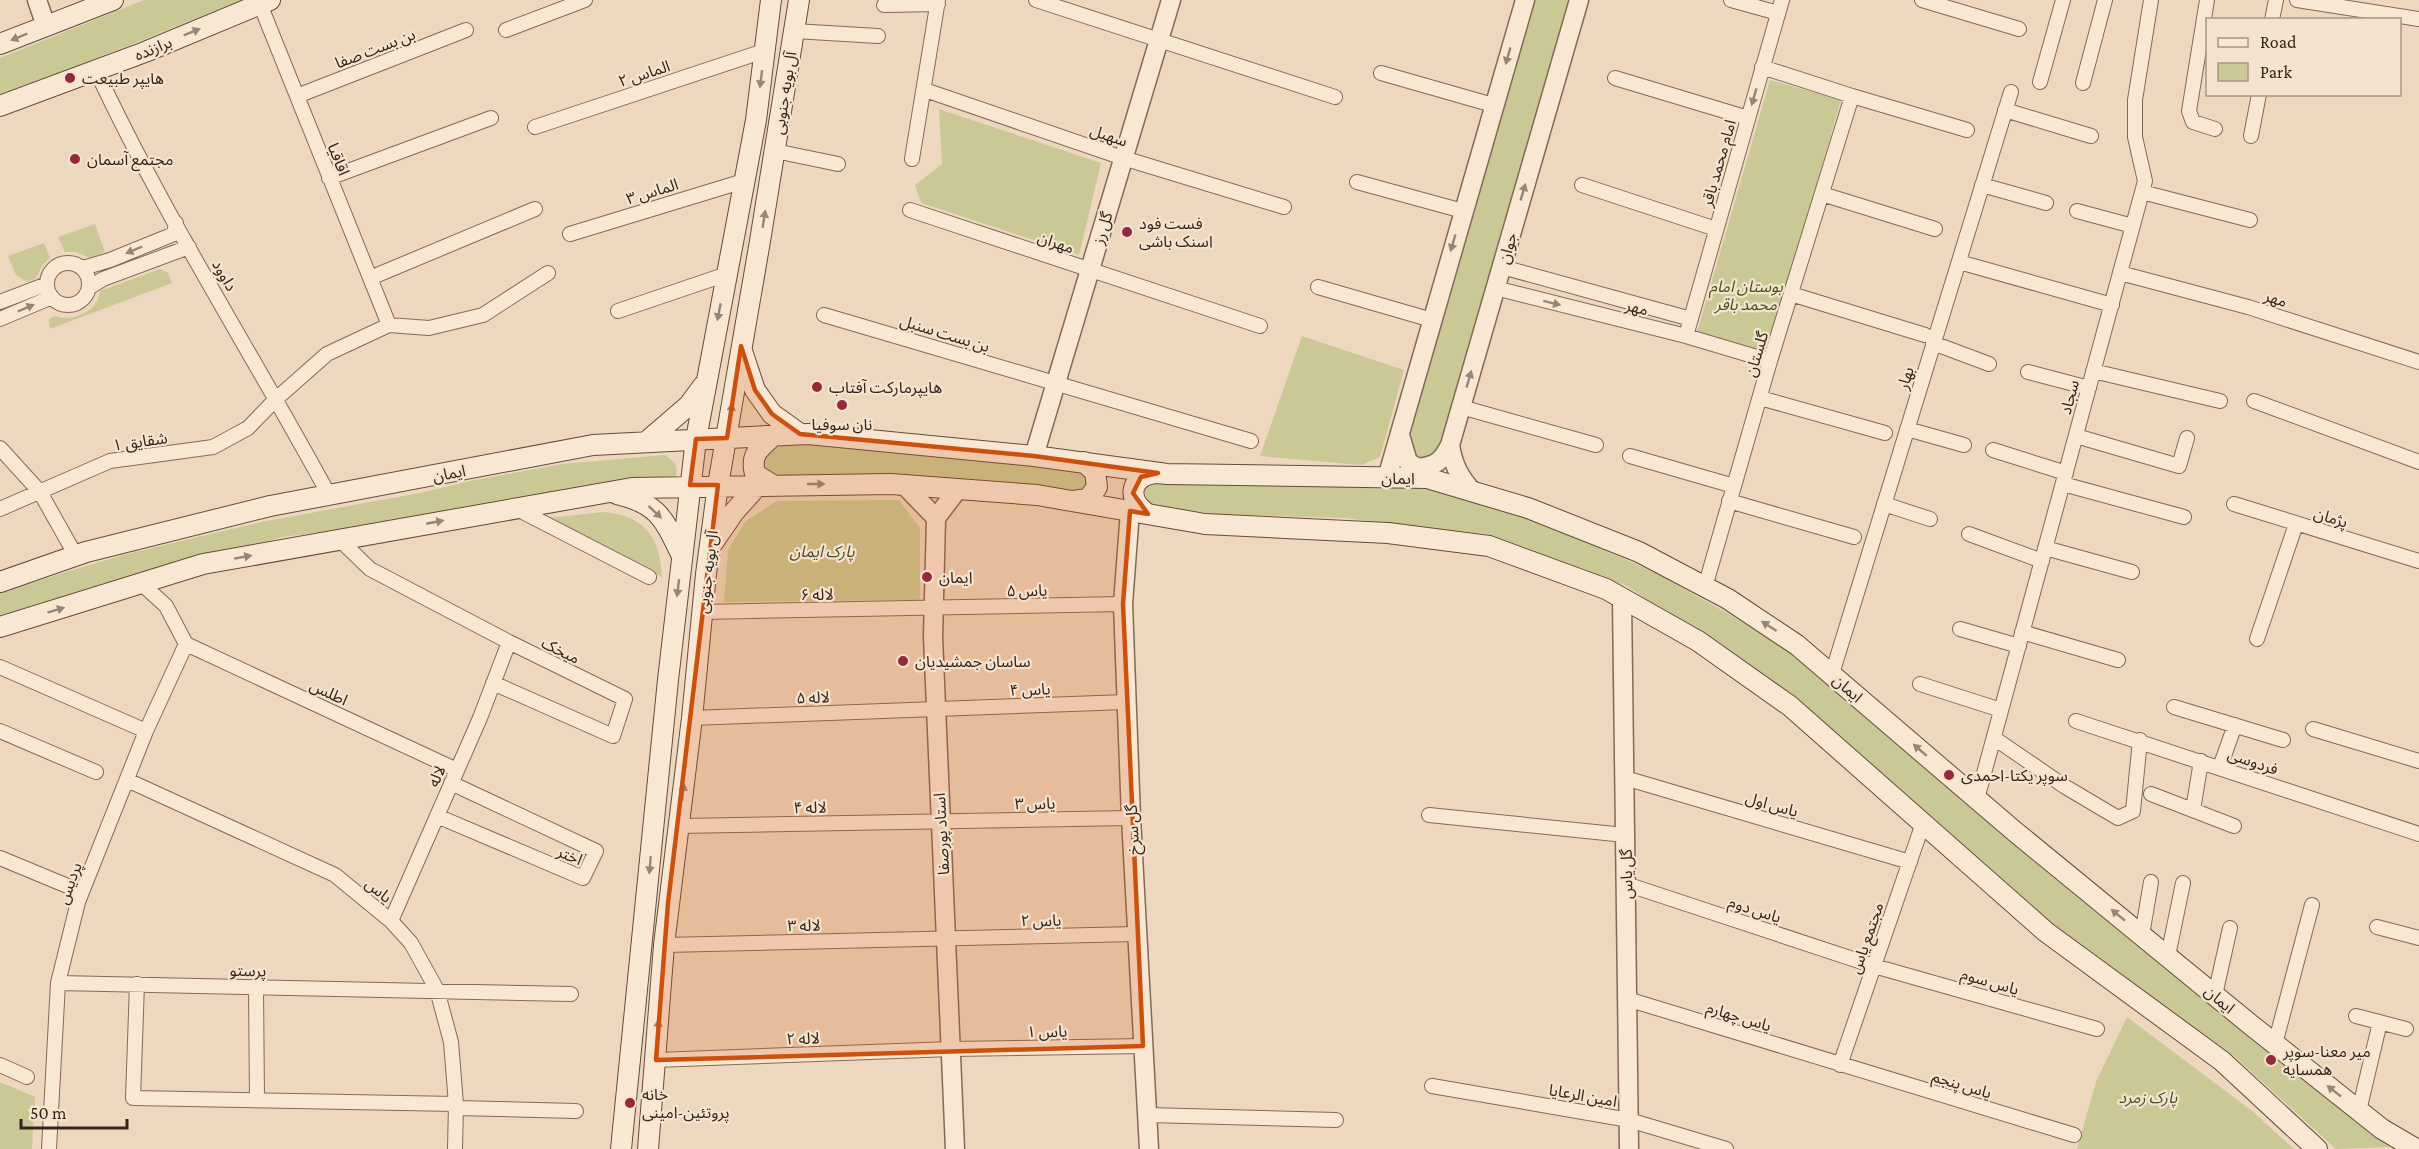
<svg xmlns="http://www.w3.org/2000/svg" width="2419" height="1149" viewBox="0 0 2419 1149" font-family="'Crimson Pro','Noto Sans Arabic',serif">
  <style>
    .green { fill: #cac894 }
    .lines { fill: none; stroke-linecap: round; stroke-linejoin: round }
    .minor-casing { stroke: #856958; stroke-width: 16 }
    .tertiary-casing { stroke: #856958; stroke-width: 21 }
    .secondary-casing { stroke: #674a3b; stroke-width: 22 }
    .minor { stroke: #f8e7d2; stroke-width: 14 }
    .tertiary { stroke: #f8e7d2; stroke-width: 18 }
    .secondary { stroke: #f8e7d2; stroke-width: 20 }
    .oneway { fill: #968677 }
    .marked { fill: #cd510e; fill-opacity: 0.2; stroke: #cd510e; stroke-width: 4.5; stroke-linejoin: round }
    .poi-dot { fill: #93293a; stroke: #f4e3cf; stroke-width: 2 }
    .labels { text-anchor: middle; stroke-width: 4.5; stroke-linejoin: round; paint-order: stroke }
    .street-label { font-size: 16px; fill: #35241c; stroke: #f4e3cf }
    .poi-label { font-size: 16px; fill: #35241c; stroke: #f4e3cf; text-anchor: start }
    .park-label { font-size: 16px; font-style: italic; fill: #4c5123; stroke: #f4e3cf }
  </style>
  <rect width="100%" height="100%" fill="#edd8bf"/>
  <path class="green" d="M 144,0 L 242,0 L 0,97 L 0,58 Z
    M 1534,0 L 1571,0 L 1440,455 L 1415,461 L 1408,451 L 1410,431 Z
    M 1770,80 L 1841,100 L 1768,354 L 1697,333 Z
    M 939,109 L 1101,163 L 1079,255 L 921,203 L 915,185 L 942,164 Z
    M 95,224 L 105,252 L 90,258 L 76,252 L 65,252 L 58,237 Z
    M 44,243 L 50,258 L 42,266 L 36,278 L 27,282 L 16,275 L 8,256 Z
    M 160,269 L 168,273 L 172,283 L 50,329 L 49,320 C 56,313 59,318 67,318 C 84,316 98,308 100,291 Z
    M 1302,336 L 1404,370 L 1380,457 L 1361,465 L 1260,456 Z
    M 800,442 L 1067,468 L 1086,472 L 1090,482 L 1077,494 L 783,477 L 760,468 C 770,446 778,446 800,442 Z
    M 665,455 C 676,462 679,467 675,480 L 422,519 L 283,537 L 203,557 L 0,619 L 0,592 L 123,555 L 261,522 L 420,493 L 470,481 L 562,464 Z
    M 1156,482 L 1423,487 L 1533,519 L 1654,572 L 1789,648 L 2068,884 L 2391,1147 L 2336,1149 L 2235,1057 L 2045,922 L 1793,700 L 1627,586 L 1486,534 L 1344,518 L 1215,514 L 1149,504 L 1144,490 Z
    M 899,500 L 920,528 L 920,600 L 724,602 L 728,550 L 746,521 L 777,501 Z
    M 604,512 C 645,516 660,537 662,577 L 548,518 Z
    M 2127,1017 L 2251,1110 L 2294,1149 L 2077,1149 L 2096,1082 Z
    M 0,1082 L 35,1097 L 32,1149 L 0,1149 Z"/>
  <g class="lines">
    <defs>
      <path id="minor" d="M 1036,0 L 1335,97
        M 1731,0 L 1778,13
        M 1922,0 L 2019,29
        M 2207,0 L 2189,111 L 2193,122 L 2215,129
        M 2297,0 L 2419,19
        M 260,4 L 389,325
        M 884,5 L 938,4
        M 2272,20 L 2276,0
        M 506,30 L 585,0
        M 794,31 L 878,36
        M 1762,67 L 1852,96 L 1967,130
        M 96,70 C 164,216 252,353 329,495
        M 1381,73 L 1493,105
        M 1615,78 L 1748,118
        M 2040,82 L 2063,0
        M 2083,83 L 2105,0
        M 925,90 L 1123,158 L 1284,207
        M 297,96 L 466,30
        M 2005,110 L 2091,136
        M 535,127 L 764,51
        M 2251,136 L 2259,94
        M 775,151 L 838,164
        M 912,159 L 938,0
        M 329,178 L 491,118
        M 1357,182 L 1463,211
        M 1582,185 L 1716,229
        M 1982,185 L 2046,203
        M 2142,192 L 2250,220
        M 1822,194 L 1935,229
        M 910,210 L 1260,326
        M 2077,211 L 2133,226
        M 570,234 L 744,181
        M 1959,262 L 2112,305
        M47 284a21 21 0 1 1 42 0a21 21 0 1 1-42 0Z
        M 1502,267 L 1691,319
        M 83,268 L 110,260 L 174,234 L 176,223
        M 2120,273 L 2248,307 L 2419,362
        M 370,278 L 535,209
        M 90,287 L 103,279 L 189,247
        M 1318,287 L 1432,320
        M 1495,288 L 1686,336 L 1770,361
        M 1791,294 L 1925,335
        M 0,302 L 47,284
        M 618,311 L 727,274
        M 824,315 L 1251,441
        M 0,319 L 52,297
        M 1686,336 L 1782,0
        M 1933,343 L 1989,364
        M 2093,371 L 2220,401
        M 2028,372 L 2089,388
        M 1760,398 L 1885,433
        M 2254,401 L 2419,462
        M 1461,407 L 1596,445
        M 1907,429 L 1964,445
        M 2076,436 L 2179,466 L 2187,438
        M 0,448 L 40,492 L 76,556
        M 1993,450 L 2066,473
        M 1630,456 L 1734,486
        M 2063,484 L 2184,517
        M 1729,501 L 1854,537
        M 1884,504 L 1930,519
        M 2234,504 L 2419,561
        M 515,508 L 649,577
        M 0,509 L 110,461 L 213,447 L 248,428 L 276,399 L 327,354 L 389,325 L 429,328 L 483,315 L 548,273
        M 1969,534 L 2042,561
        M 340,540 L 370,569 L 509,642 L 625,699 L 613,736 L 493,683
        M 2045,548 L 2132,572
        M 142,584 L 166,606 L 186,644
        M 1705,587 L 1770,361 L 1852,96
        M 702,612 L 1123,604
        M 1960,629 L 2019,646
        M 2022,632 L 2118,660
        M 2257,639 L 2296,524
        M 186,644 L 457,770
        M 0,667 L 146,731
        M 1832,674 L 2011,92
        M 1920,684 L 2001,710
        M 2174,707 L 2283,740
        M 692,718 L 1126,702
        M 2076,721 L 2419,834
        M 2313,729 L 2419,761
        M 0,731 L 96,772
        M 1994,738 L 2064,786 L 2118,818 L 2133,811 L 2140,740
        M 2220,767 L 2235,725
        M 1625,778 L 1910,862
        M 127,780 L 335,875 L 391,921 L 411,943 L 437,990 L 451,1042 L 456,1104 L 455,1149
        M 2151,794 L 2234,826
        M 1977,799 L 2145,181 L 2135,137 L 2135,100 L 2151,0
        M 2193,810 L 2201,761
        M 1429,815 L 1625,835
        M 437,816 L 583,878 L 596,851 L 451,783
        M 679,826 L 1131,818
        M 0,858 L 82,892
        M 1626,884 L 1874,966 L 2097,1029
        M 391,921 L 480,718 L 509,642
        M 2377,927 L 2419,938
        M 2142,935 L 2151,882
        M 664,945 L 1137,934
        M 2168,956 L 2183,883
        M 58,983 L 571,994
        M 137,984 L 133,1098 L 456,1104
        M 256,986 L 257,1100
        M 2215,995 L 2230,928
        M 1627,999 L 2074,1135
        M 2356,1016 L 2406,1029
        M 2275,1044 L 2312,905
        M 656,1060 L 951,1049 L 1143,1046
        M 0,1065 L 27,1077
        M 1840,1065 L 1923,823
        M 1432,1086 L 1629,1120 L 1726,1149
        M 456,1108 L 576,1111
        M 2359,1111 L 2380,1022
        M 1148,1115 L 1336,1120
        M 49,1149 L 58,983 L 78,902 L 146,731 L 186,644"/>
      <path id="tertiary" d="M 37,0 L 46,26
        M 1400,435 L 1408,462 L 1418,468 C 1436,466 1442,461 1450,445
        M 1034,456 L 1171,0
        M 1387,478 L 1525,0
        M 904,485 L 936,518 L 958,489
        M 1473,492 C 1459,477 1453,464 1450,445 L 1579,0
        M 1130,511 L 1123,604 L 1131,818 L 1149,1149
        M 936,518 L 933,637 L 955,1149
        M 1622,598 L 1629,1149"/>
      <path id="secondary" d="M 0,44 L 113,0
        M 0,106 L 145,52 L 270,0
        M 742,351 L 755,390 L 772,414 L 800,434
        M 646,442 L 689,405 L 703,386
        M 771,484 L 755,474 C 750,455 759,448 773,436
        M 617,494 C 659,504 664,519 682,556
        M 1073,501 L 1088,499 L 1097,487 L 1095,472 L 1084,462
        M 1148,514 C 1125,500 1130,474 1158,473
        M 712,544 L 734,512 L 759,484
        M 0,582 L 86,552 L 270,506 L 593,445 L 808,434 L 1034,456 L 1167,474 L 1427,478 L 1528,508 L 1639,552 L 1728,599 L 1797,645 L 2013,830 L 2251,1025 L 2382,1129 L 2416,1149
        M 0,627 L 203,564 L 632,488 L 891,484 L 1037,495 L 1205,524 L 1388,533 L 1489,546 L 1606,589 L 1698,641 L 1790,706 L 2046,932 L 2222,1061 L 2317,1149
        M 621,1149 L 668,680 L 696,439 L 756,120 L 771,0
        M 648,1149 L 664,945 L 692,718 L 706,574 L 718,485 L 760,241 L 799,0"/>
    </defs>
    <use href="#minor" class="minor-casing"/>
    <use href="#tertiary" class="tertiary-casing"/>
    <use href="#secondary" class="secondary-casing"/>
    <use href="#minor" class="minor"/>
    <use href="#tertiary" class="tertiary"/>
    <use href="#secondary" class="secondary"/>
  </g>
  <defs><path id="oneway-solid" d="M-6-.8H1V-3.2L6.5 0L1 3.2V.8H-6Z" transform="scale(1.5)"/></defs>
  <g class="oneway">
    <use href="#oneway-solid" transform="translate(192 32) rotate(-22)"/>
    <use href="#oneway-solid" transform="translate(19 37) rotate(158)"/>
    <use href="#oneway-solid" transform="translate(1508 56) rotate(106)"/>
    <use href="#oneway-solid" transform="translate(761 79) rotate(97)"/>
    <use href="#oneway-solid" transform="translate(1754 97) rotate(106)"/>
    <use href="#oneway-solid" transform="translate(1523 192) rotate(-74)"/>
    <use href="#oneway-solid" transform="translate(764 219) rotate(-81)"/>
    <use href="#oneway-solid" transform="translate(1453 243) rotate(106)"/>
    <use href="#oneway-solid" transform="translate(134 250) rotate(157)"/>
    <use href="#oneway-solid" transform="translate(1552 303) rotate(14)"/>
    <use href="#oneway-solid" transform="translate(26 308) rotate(-23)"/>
    <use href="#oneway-solid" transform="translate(719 312) rotate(101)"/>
    <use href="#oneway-solid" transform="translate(1469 379) rotate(-74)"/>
    <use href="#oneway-solid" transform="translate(731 412) rotate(-81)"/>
    <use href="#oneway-solid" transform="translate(816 484)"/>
    <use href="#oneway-solid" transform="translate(655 512) rotate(43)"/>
    <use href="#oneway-solid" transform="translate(435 522) rotate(-11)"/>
    <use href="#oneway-solid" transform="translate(243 557) rotate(-10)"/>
    <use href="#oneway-solid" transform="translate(678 588) rotate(97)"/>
    <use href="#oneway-solid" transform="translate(56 610) rotate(-17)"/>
    <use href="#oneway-solid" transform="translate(1769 626) rotate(-147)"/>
    <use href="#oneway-solid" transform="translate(1920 750) rotate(-139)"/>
    <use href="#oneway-solid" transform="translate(683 792) rotate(-83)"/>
    <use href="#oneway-solid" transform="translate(650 865) rotate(95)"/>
    <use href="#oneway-solid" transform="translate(2118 915) rotate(-141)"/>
    <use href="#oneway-solid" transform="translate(658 1028) rotate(-86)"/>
    <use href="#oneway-solid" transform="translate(2334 1091) rotate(-142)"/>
  </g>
  <path class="marked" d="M 741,346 L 755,390 L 772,414 L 800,434 L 1034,456 L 1158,473 L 1141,477 L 1133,493 L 1148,514 L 1130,511 L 1123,604 L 1143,1046 L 656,1060 L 668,903 L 718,485 L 690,485 L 696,439 L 727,438 Z"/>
  <g class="poi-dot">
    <circle cx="70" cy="78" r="6"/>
    <circle cx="75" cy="159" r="6"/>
    <circle cx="1127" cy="232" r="6"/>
    <circle cx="817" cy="387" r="6"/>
    <circle cx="842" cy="405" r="6"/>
    <circle cx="927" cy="577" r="6"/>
    <circle cx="903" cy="661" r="6"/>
    <circle cx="1949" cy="775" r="6"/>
    <circle cx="2271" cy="1060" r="6"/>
    <circle cx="630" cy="1103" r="6"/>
  </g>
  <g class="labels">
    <g class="street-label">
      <text transform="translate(153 48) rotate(-22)" y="6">برازنده</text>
      <text transform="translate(375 48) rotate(-21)" y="6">بن بست صفا</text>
      <text transform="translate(644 73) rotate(-18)" y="6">الماس ۲</text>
      <text transform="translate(784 93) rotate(-81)" y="6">آل بویه جنوبی</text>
      <text transform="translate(1109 135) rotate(19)" y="6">سهیل</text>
      <text transform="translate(339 159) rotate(68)" y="6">اقاقیا</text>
      <text transform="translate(1718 163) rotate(-74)" y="6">امام محمد باقر</text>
      <text transform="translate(652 191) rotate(-17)" y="6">الماس ۳</text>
      <text transform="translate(1102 228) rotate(-73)" y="6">گل رز</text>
      <text transform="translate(1056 242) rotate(19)" y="6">مهران</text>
      <text transform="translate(1507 248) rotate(-74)" y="6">جوان</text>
      <text transform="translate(225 275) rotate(60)" y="6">داوود</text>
      <text transform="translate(2276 298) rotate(18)" y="6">مهر</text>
      <text transform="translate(1637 307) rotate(14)" y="6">مهر</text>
      <text transform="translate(945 333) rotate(17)" y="6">بن بست سنبل</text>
      <text transform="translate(1756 354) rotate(-73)" y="6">گلستان</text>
      <text transform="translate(1905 378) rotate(-73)" y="6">بهار</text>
      <text transform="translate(2069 397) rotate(-75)" y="6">سجاد</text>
      <text transform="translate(140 441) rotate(-8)" y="6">شقایق ۱</text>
      <text transform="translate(449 473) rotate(-11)" y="6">ایمان</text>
      <text x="1398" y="484">ایمان</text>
      <text transform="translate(2331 517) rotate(17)" y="6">پژمان</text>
      <text transform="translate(707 572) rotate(-83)" y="6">آل بویه جنوبی</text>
      <text transform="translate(1027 590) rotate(-1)" y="6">یاس ۵</text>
      <text transform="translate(817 594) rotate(-1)" y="6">لاله ۶</text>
      <text transform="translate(561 650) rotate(26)" y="6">میخک</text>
      <text transform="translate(1848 688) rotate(41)" y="6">ایمان</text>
      <text transform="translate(1030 689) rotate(-2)" y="6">یاس ۴</text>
      <text transform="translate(329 692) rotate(25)" y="6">اطلس</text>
      <text transform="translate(813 697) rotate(-2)" y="6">لاله ۵</text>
      <text transform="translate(2253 761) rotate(19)" y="6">فردوسی</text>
      <text transform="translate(436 776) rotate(-66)" y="6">لاله</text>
      <text transform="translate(1035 803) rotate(-1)" y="6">یاس ۳</text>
      <text transform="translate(1772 804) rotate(16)" y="6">یاس اول</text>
      <text transform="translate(810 807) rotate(-1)" y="6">لاله ۴</text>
      <text transform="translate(1132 830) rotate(-93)" y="6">گل سرخ</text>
      <text transform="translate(941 834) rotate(-93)" y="6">استاد پورصفا</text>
      <text transform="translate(570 855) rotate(23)" y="6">اختر</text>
      <text transform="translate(1626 874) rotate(-91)" y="6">گل یاس</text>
      <text transform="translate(69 883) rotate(-70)" y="6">پردیس</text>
      <text transform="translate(379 890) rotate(39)" y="6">یاس</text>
      <text transform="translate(1755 909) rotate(18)" y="6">یاس دوم</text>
      <text transform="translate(1041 920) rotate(-1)" y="6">یاس ۲</text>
      <text transform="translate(804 925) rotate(-1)" y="6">لاله ۳</text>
      <text transform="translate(1866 938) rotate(-71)" y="6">مجتمع یاس</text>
      <text transform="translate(248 970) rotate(1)" y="6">پرستو</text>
      <text transform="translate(1990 981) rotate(16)" y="6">یاس سوم</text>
      <text transform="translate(2220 999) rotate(40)" y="6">ایمان</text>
      <text transform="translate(1739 1016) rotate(17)" y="6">یاس چهارم</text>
      <text transform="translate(1047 1031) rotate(-1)" y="6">یاس ۱</text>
      <text transform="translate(803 1038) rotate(-2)" y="6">لاله ۲</text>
      <text transform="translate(1962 1084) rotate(17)" y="6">یاس پنجم</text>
      <text transform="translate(1583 1095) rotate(10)" y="6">امین الرعایا</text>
    </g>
    <g class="poi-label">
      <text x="82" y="84">هایپر طبیعت</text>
      <text x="87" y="165">مجتمع آسمان</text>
      <text x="1139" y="229">فست فود<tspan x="1139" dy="18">اسنک باشی</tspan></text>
      <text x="829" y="393">هایپرمارکت آفتاب</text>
      <text x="842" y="430" text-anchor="middle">نان سوفیا</text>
      <text x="939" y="583">ایمان</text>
      <text x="915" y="667">ساسان جمشیدیان</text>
      <text x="1961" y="781">سوپر یکتا-احمدی</text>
      <text x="2283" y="1057">میر معنا-سوپر<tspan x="2283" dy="18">همسایه</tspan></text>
      <text x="642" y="1100">خانه<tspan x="642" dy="18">پروتئین-امینی</tspan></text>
    </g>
    <g class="park-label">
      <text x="1746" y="292">بوستان امام<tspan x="1746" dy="18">محمد باقر</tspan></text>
      <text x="822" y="557">پارک ایمان</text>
      <text x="2148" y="1103">پارک زمرد</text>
    </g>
  </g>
  <rect x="2206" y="18" width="195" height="78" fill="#f4e3cf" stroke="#a89787" stroke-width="1.5"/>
  <rect x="2218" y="38" width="30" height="9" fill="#f8e7d2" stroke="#a89787" stroke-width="1.5"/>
  <text x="2260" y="48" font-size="18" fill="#35241c">Road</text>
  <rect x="2218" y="63" width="30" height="18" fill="#cac894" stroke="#a89787" stroke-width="1.5"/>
  <text x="2260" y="78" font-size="18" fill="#35241c">Park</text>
  <path d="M21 1119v9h106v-9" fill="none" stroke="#35241c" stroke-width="3"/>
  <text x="30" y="1119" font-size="18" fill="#35241c" stroke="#f4e3cf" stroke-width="4.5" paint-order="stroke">50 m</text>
</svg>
